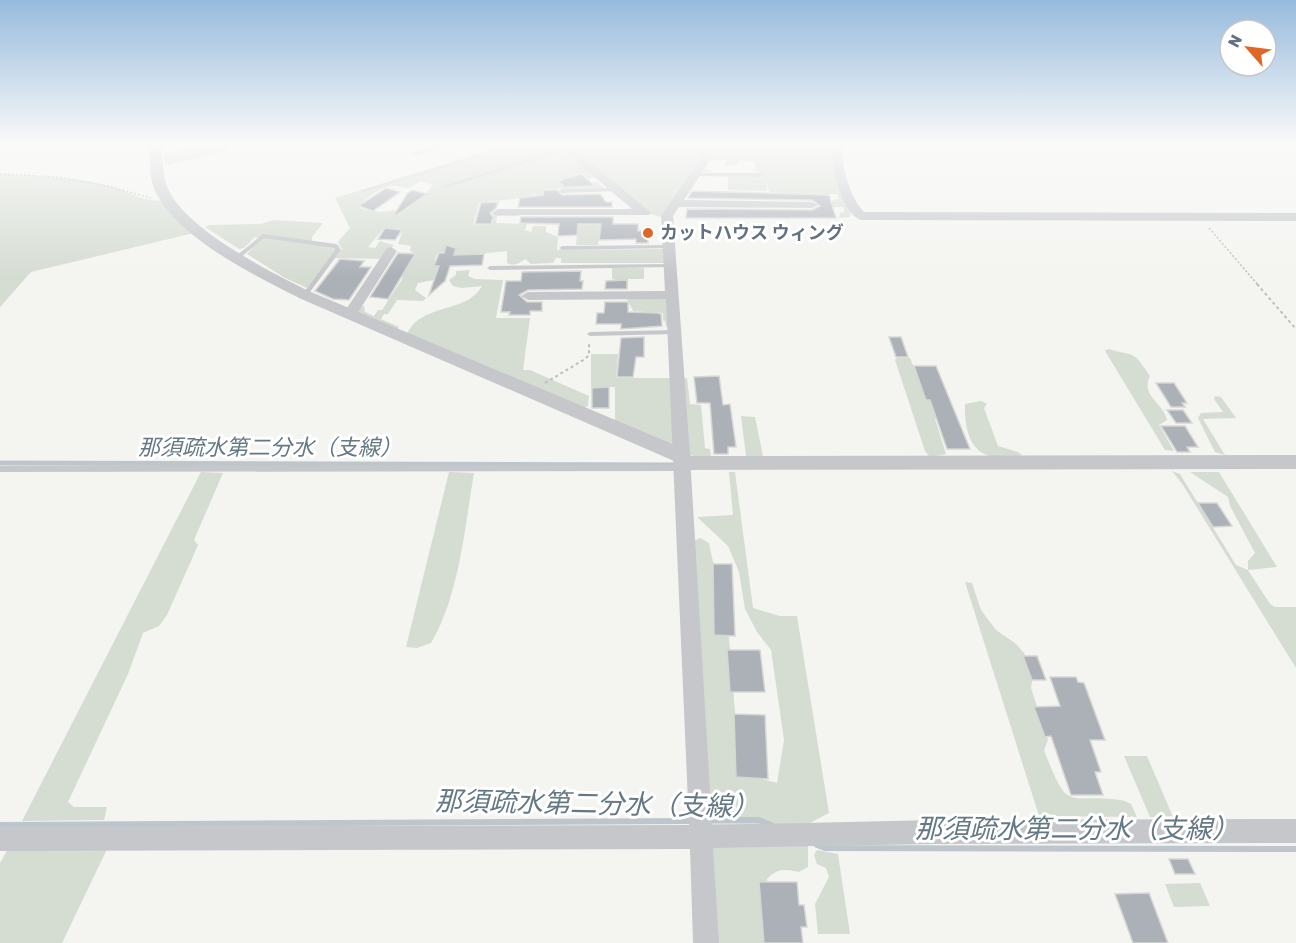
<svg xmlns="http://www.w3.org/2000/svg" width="1296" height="943" viewBox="0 0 1296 943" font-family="Rubik,'Noto Sans JP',sans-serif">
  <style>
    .green { fill: #d5dcd2; fill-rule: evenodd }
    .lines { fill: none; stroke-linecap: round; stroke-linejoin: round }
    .stream-far1 { stroke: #bdc6cc; stroke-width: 5 }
    .stream { stroke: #bdc6cc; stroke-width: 6 }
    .building { fill: #abb1b7; stroke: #d6d6d4; stroke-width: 1.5 }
    .path-far1 { stroke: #bcbec0; stroke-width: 1.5; stroke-dasharray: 2 2; stroke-linecap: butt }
    .path { stroke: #bcbec0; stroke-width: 2; stroke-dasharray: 3 3; stroke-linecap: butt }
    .service { fill: #c5c7cb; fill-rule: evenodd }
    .minor { fill: #c5c7cb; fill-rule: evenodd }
    .tertiary { fill: #c5c7cb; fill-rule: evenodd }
    .poi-dot { fill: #de6728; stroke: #fff; stroke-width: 2 }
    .labels { text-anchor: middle; stroke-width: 6; stroke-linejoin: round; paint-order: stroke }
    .far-poi-label { font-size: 18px; font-weight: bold; fill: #647181; stroke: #fff; text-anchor: start }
    .water-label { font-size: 22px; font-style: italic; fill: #657985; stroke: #fff }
    .near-water-label { font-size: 27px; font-style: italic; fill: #657985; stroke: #fff }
  </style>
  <rect width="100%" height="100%" fill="#f4f5f1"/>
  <path class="green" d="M 185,145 L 226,145 L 227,152 L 165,165 L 164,154 L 185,150 Z
    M 507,145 L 833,145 L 833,161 L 851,215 L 850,217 L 839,218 L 840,213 L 845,211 L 843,207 L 820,207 L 819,204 L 839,199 L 838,194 L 776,194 L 769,191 L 766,178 L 767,191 L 728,190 L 728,176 L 764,177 L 756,171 L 755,162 L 739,160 L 738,164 L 723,167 L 727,160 L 710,160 L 704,169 L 714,172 L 700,172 L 660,217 L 646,212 L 601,176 L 589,179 L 580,173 L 558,181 L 565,186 L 597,182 L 604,188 L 544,189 L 541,197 L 538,198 L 537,194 L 530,195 L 529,197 L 479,203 L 473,225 L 492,225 L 494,214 L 518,215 L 520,216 L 497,216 L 496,223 L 527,224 L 525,230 L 531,232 L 533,226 L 546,226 L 546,232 L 558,237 L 557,250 L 663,249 L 664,263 L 561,263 L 561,258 L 556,258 L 553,263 L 531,264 L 525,259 C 520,263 513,267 507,263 L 507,251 L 459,256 L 450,252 L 438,252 L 435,259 L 438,267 L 434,280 L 418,283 L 415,290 L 426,298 L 423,301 L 397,300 L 388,314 L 384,314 L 381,319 L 399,327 L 397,329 L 360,314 L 358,310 L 361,306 L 364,306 L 365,312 L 374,316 L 378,310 L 382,310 L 403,278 L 399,276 L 416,254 L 410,251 L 411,246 L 398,244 L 403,229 L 384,228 L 368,247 L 375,248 L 380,241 L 394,245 L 381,259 L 335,258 L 342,249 L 338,242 L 350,228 L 335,198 ZM 421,181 L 433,185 C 415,210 387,217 360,208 L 360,205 C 368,198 383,184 394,186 C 400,186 403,188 409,188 Z
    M 0,174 C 36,175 71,177 106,185 C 125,190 143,202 163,201 L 194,233 L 31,272 L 0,307 Z
    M 274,220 L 323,223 L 312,237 L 312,242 L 335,249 L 334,252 L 307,288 L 285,278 L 247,254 L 261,239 L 255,237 L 244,248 L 239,249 L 205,227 L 210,225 L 260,224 Z
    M 578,225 L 600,225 L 598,245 L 576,245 Z
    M 612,268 L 644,268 L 644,279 L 628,279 L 628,288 L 618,288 L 617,280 L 612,279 Z
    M 470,270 L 468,276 L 475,279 L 503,280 L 496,318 L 530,318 L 523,370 L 530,370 L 589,396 L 588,406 L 580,410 L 407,335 C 419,303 467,314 482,286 L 462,288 L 453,286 L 449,280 L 456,275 L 456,271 Z
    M 665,298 L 669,299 L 669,326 L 666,327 L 665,321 L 663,320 L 663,313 L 633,311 L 627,299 Z
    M 1108,349 C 1138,357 1132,350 1150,376 C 1140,396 1164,403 1167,420 L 1159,425 L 1174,451 L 1165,450 L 1105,351 Z
    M 591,354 L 618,354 L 616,378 L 671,378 L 674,443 L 670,444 L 615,421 L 615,387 L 591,387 Z
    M 897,358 L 910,358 L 926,397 L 935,403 L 940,416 L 935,419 L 946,454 L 930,457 L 925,451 L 895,360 Z
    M 681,378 L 687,378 L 690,404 L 701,405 L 705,448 L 710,449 L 711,457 L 696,457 L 687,453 Z
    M 1215,396 L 1221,397 L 1236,418 L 1203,419 L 1225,455 L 1215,452 L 1198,418 L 1201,413 L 1223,412 L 1214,399 Z
    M 981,401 L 987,404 L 984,408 L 998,446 L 1018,452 L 1022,455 C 979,465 964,445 965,404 Z
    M 741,416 L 755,417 L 763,456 L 746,456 Z
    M 1172,471 L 1180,474 L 1236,565 L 1248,570 L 1248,561 L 1255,553 L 1230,506 L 1228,497 L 1190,472 L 1219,472 L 1277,567 L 1248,570 L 1270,604 L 1275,607 L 1296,607 L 1296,668 L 1183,485 Z
    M 201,472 L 223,473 L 194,540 L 198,545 L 167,615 L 159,626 L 143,633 L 128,674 L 68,802 L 74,807 L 107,807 L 104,820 L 22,821 Z
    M 449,472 L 474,473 C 465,526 459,597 431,643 L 417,648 L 406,647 Z
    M 729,472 L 735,472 L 753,608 L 780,616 L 797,616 L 829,813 L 804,826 L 808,847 L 808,867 L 799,872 C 785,869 777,868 767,879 L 771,943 L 708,943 L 692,542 L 700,538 L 709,543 L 729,638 L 740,774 L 777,783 L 784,740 L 771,650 L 757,632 L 745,609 L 739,572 L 728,546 L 697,517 L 733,515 Z
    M 965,582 L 972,583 L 981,610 L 996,630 L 1015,643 L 1024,653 L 1033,676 L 1031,688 L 1048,740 L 1044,750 C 1070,818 1067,791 1125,801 L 1131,804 L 1137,817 L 1039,816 Z
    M 1124,756 L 1147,756 L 1173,817 L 1150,817 Z
    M 9,847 L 108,847 L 62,943 L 0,943 L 0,863 Z
    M 817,850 L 838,854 L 850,934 L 818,934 L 815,904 L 829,877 L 826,868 L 817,864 L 814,855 Z
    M 1200,883 L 1210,906 L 1174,907 L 1165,884 Z"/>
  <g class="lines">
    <path class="stream-far1" d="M 0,463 L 678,465"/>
    <path class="stream" d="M 708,820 L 759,820 L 773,826
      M 0,825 L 693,821
      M 817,845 L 825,848 L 1296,849"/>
  </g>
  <path class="building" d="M 581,174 L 595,186 L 565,187 L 558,181 Z
    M 386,188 L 400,192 L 373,211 L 359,206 Z
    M 412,190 L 427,194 L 392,218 L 407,194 Z
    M 544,190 L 557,190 L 562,195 L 600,194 L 606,202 L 612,202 L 612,207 L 518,207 L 520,198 L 543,195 Z
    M 692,191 L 829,195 L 836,218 L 686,218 L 687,209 L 812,210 L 820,206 L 812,200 L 688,198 Z
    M 498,202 L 496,208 L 490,213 L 493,217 L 491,224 L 475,224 L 481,203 Z
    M 521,217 L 613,217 L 613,224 L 638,224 L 638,231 L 647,231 L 648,243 L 636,243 L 636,239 L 599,240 L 601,224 L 578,224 L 577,235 L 558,236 L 559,224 L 520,223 Z
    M 385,228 L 402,230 L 395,240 L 378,239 Z
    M 446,245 L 456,248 L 454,255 L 484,254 L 482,265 L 450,266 L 445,281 L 429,295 L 439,266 L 434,266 L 439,253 L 444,253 Z
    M 398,253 L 415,254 L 388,299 L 370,297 Z
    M 340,259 L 364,261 L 360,267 L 371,267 L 349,300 L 333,299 L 315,291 Z
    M 581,271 L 580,281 L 583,281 L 582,289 L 528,290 L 519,295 L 527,302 L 542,302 L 542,311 L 530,311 L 530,315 L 509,315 L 510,312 L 501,312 L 506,281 L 521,281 L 522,272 Z
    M 627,280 L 627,289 L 605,289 L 606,281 Z
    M 605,302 L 628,302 L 628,312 L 657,313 L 661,314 L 662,326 L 621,329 L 621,324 L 596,324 L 597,313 L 604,313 Z
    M 644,337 L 644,357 L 636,357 L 633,377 L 617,377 L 621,338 Z
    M 889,337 L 901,337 L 908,357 L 896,357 Z
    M 914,366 L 936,366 L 970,449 L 947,449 L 930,400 L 926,400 Z
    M 719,376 L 723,405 L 730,404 L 736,447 L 728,447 L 728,454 L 714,454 L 710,403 L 697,403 L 694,377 Z
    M 1156,383 L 1174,383 L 1187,403 L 1182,403 L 1185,407 L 1171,407 Z
    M 609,387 L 609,408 L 592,408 L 592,388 Z
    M 1167,410 L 1183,410 L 1192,423 L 1176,423 Z
    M 1161,426 L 1185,426 L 1198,447 L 1187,447 L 1190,452 L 1177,452 Z
    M 1198,503 L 1217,503 L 1232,526 L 1213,527 Z
    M 713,564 L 732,564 L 735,636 L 714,635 Z
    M 727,650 L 760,650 L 765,692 L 730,692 Z
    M 1023,656 L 1037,656 L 1046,680 L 1032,680 Z
    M 1050,677 L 1076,677 L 1078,682 L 1084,683 L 1105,740 L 1090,740 L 1101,772 L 1095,772 L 1103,795 L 1071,795 L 1051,736 L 1045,737 L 1034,707 L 1060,706 Z
    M 734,714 L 765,715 L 768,779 L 736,777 Z
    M 1169,859 L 1188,859 L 1195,874 L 1175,874 Z
    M 759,882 L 797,882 L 799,905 L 804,905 L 807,927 L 801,927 L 803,943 L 764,943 Z
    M 1149,893 L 1168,943 L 1133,943 L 1115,894 Z"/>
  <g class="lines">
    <path class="path-far1" d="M 0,174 L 59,177 L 107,186 L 151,198
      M 363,191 L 515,145
      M 1209,228 L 1258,285"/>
    <path class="path" d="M 1257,284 L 1296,329
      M 545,383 L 585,359 L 589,355 L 589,344"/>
    <path class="service" d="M 565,148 L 570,149 L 448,187 L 443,186 Z
      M 693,173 L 760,173 L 763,175 L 760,177 L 695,176 L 692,174 Z
      M 614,188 L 616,189 L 616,191 L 562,193 L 559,191 L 562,189 Z
      M 263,234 L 336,244 L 338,245 L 341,250 L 307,296 L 305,297 L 302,295 L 335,250 L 334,248 L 264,238 L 240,258 L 236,258 L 236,256 Z
      M 669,245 L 672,247 L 671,248 L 562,250 L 559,248 L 562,246 Z
      M 670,264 L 673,266 L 672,267 L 490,270 L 487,268 L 490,266 Z
      M 674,330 L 676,330 L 676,334 L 590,336 L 587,334 L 590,332 Z
      M 682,465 L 685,466 L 686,468 L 685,470 L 682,471 L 0,472 L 0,466 Z"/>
    <path class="minor" d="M 432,145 L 449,145 L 416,156 L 411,153 Z
      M 557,145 L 569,145 L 648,210 L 651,213 L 649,215 L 494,215 L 492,213 L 498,209 L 632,209 Z
      M 710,145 L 720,145 L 684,200 L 812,202 L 818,205 L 812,208 L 679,207 L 673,216 L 690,456 L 712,825 L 935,820 L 1296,819 L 1296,843 L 935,844 L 713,848 L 719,943 L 693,943 L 690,849 L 0,851 L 0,827 L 689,825 L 666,299 L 528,300 L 521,296 L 528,292 L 665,291 L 661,216 Z
      M 832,145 L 842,145 C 842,167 849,196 864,212 L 1296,213 L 1296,221 L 861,220 C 840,213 831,164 832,145 Z
      M 391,247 L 397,251 L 355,317 L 345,317 L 343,314 L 387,248 Z"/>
    <path class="tertiary" d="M 149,145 L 161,145 C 163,160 162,177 169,191 C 189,231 270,272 311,292 L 689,451 L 691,456 L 1296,455 L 1296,469 L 682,470 L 675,468 L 674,461 L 299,298 C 254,275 179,239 155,191 C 149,178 150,160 149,145 Z"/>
  </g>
  <linearGradient id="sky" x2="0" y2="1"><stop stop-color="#97bbdd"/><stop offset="0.52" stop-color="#fafaf9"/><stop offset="1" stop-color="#fafaf9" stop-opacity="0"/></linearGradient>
  <rect width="1296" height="277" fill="url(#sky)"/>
  <circle class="poi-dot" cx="648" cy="233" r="6"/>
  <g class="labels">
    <g class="far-poi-label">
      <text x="660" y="239">カットハウス ウィング</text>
    </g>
    <g class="water-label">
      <text x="270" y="455">那須疏水第二分水（支線）</text>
    </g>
    <g class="near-water-label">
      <text transform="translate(597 804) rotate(1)" y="9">那須疏水第二分水（支線）</text>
      <text x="1077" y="838">那須疏水第二分水（支線）</text>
    </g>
  </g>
  <g transform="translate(1248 48) rotate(298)"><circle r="28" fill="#ffffff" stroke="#c1c6cd" stroke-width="1.5"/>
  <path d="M0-4.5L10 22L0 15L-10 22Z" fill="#de6728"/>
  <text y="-9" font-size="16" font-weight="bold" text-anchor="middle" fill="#647181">N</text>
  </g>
</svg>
